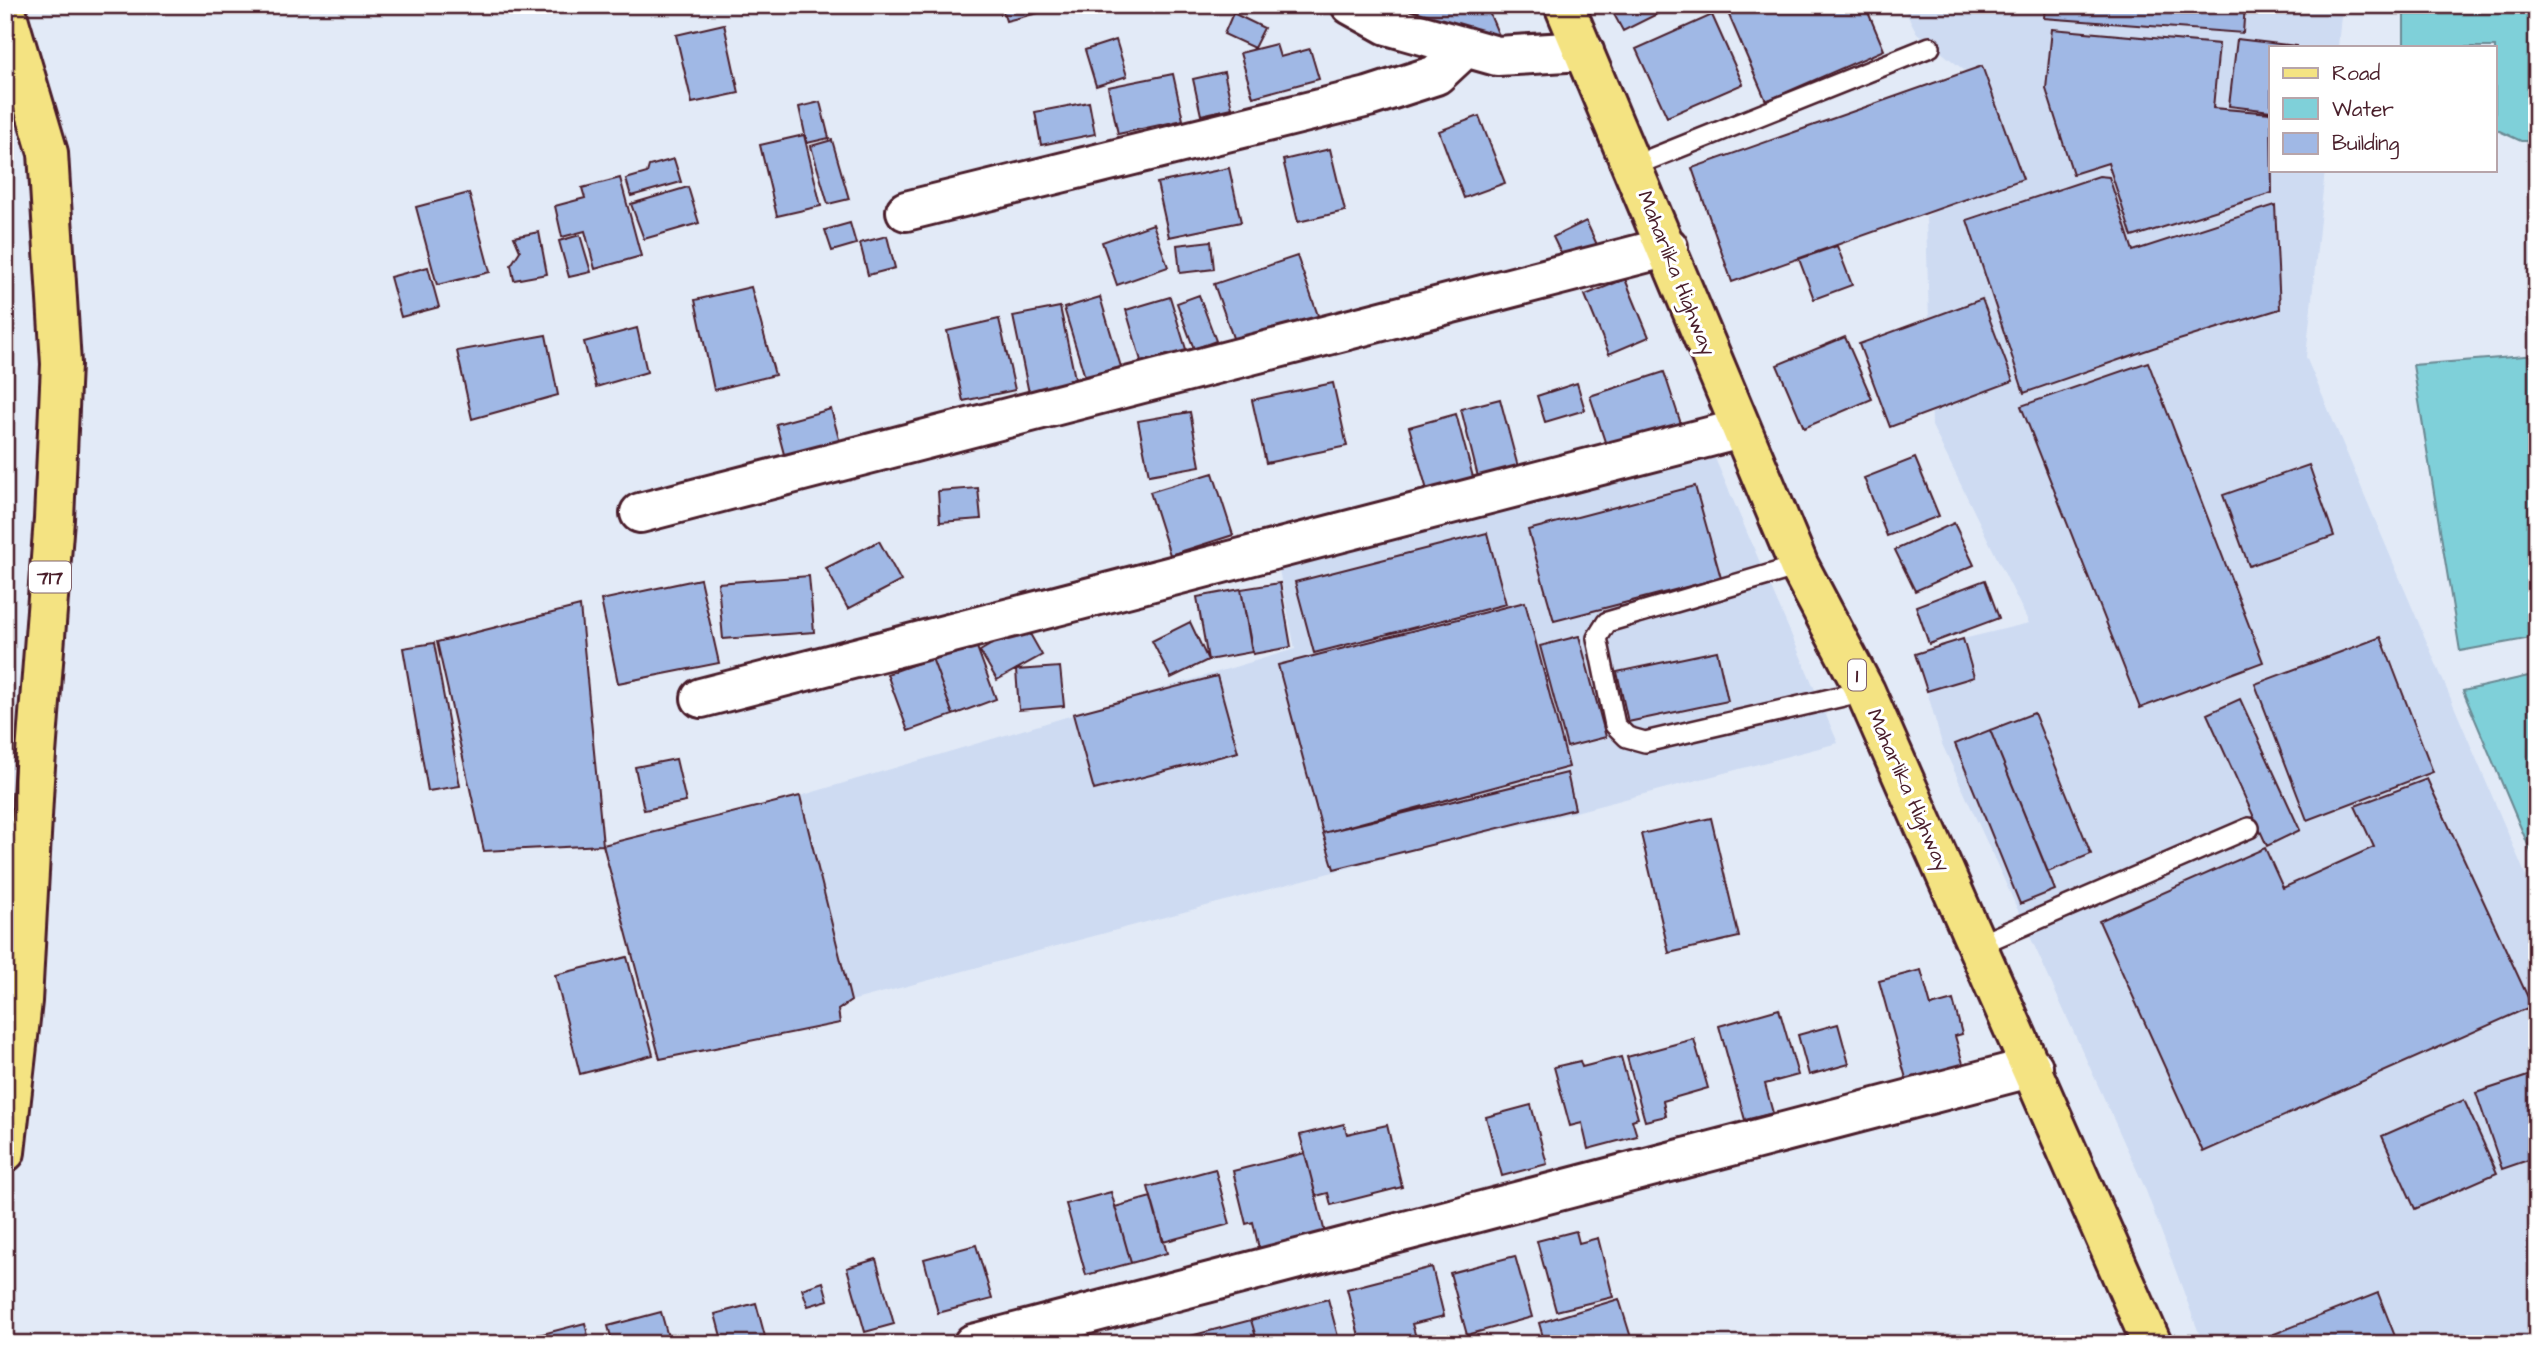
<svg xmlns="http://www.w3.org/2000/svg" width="2542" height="1349" viewBox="0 0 2542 1349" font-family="'Architects Daughter',sans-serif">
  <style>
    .built { fill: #cedbf2 }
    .water { fill: #7fd0d9; stroke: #6a8993; stroke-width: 2 }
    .building { fill: #a0b8e5; stroke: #4a1f2b; stroke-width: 2 }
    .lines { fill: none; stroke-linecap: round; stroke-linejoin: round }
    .service-casing { stroke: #4a1f2b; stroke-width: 24 }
    .minor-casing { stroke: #4a1f2b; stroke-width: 44 }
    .primary-casing { stroke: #4a1f2b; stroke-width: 44 }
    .trunk-casing { stroke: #4a1f2b; stroke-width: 44 }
    .service { stroke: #fff; stroke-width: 19 }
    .minor { stroke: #fff; stroke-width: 38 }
    .primary { stroke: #f4e382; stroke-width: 38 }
    .trunk { stroke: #f4e382; stroke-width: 38 }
    .labels { text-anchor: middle; stroke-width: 6; stroke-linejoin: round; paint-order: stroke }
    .shield { fill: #fff; stroke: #80626b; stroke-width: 2 }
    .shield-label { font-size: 19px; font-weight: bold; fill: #4a1f2b }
    .street-label { font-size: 21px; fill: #4a1f2b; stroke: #fff }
  </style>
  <rect width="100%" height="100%" fill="#e2eaf7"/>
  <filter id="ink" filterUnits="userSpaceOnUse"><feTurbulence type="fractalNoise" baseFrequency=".0143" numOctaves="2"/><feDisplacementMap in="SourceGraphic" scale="14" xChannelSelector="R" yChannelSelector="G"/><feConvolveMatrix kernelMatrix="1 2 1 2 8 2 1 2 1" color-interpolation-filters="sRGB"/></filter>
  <g filter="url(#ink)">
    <path class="built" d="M 1902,5 L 2342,5 L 2338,47 L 2271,47 L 2271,170 L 2325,170 L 2306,357 L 2537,902 L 2537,1344 L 2203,1344 L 2145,1188 L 1942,744 L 1927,691 L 1974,677 L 1963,639 L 2029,623 L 1932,426 L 1926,217 L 1994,165 L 1974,78 L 1917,33 Z
      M 1714,456 L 1838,743 L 1564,815 L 1423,848 L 851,1001 L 838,1010 L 840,1023 L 660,1059 L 603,845 L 800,796 L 1295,649 L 1278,565 L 1512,510 Z"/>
    <path class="water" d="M 2404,5 L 2537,5 L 2537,141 L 2521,141 L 2495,129 L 2495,47 L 2404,47 Z
      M 2537,355 L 2537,637 L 2460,651 L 2413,365 Z
      M 2537,674 L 2537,866 L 2463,691 Z"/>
    <path class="building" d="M 1001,5 L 1061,5 L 1062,7 L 1006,21 Z
      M 1425,5 L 1486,5 L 1503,45 L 1409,12 Z
      M 1609,5 L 1675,5 L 1623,31 Z
      M 1746,5 L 1865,5 L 1884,50 L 1766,101 L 1728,13 Z
      M 2045,5 L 2245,5 L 2243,33 L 2044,18 Z
      M 1233,13 L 1264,28 L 1254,48 L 1224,34 Z
      M 1712,15 L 1743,84 L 1667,117 L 1636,49 Z
      M 724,24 L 739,93 L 692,103 L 676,35 Z
      M 2052,29 L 2219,44 L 2213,108 L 2271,113 L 2272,193 L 2132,237 L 2108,163 L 2073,174 L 2046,89 Z
      M 2237,39 L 2297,46 L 2271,47 L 2271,111 L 2229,106 Z
      M 1116,40 L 1127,76 L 1096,86 L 1085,50 Z
      M 1276,44 L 1280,57 L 1310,49 L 1319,79 L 1253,97 L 1240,53 Z
      M 1982,66 L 2023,179 L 1732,282 L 1692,168 Z
      M 1224,72 L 1232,108 L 1201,115 L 1193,79 Z
      M 1173,74 L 1183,120 L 1118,134 L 1108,87 Z
      M 820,102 L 829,138 L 807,143 L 799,107 Z
      M 1089,102 L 1095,134 L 1041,145 L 1035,112 Z
      M 1479,116 L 1505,183 L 1464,198 L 1439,131 Z
      M 804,135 L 821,206 L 777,216 L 760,145 Z
      M 832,140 L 849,199 L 828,204 L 811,146 Z
      M 1330,149 L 1345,211 L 1298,222 L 1283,160 Z
      M 674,159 L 681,182 L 631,196 L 626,179 L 647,173 L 649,166 Z
      M 1229,168 L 1241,222 L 1169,237 L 1157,183 Z
      M 2099,176 L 2109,177 L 2133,251 L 2275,205 L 2280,309 L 2153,348 L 2024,393 L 1967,220 Z
      M 620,178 L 641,256 L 595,269 L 585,231 L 562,237 L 555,206 L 585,198 L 582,188 Z
      M 688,187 L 699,223 L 644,239 L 631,204 Z
      M 469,193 L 490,272 L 437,285 L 416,207 Z
      M 1586,221 L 1599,249 L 1566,264 L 1553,237 Z
      M 850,223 L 856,244 L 832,251 L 825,230 Z
      M 1153,224 L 1168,267 L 1117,285 L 1102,242 Z
      M 539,232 L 547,274 L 514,280 L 511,265 L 520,251 L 514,237 Z
      M 580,235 L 591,272 L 569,277 L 559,241 Z
      M 887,236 L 895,268 L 868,275 L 860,243 Z
      M 1211,241 L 1214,269 L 1180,273 L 1177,245 Z
      M 1837,246 L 1852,285 L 1814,299 L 1799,259 Z
      M 1297,256 L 1321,324 L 1238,352 L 1214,284 Z
      M 428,267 L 439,307 L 401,317 L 390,277 Z
      M 1625,279 L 1649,337 L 1609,354 L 1585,295 Z
      M 751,287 L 775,375 L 714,390 L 695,300 Z
      M 1199,295 L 1216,341 L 1194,349 L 1177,303 Z
      M 1100,297 L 1121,367 L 1085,377 L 1064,308 Z
      M 1170,297 L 1189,359 L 1144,371 L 1126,310 Z
      M 1982,299 L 2013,381 L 1890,427 L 1859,344 Z
      M 1060,307 L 1076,383 L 1029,393 L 1013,316 Z
      M 999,319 L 1015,390 L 963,401 L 947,331 Z
      M 637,328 L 647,372 L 596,387 L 584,342 Z
      M 546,335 L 558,395 L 472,419 L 457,351 Z
      M 1845,337 L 1872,399 L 1804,428 L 1777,365 Z
      M 2148,362 L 2263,662 L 2140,708 L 2021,406 Z
      M 1664,372 L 1682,427 L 1608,451 L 1590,396 Z
      M 1333,383 L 1347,446 L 1266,463 L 1252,400 Z
      M 1577,383 L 1585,410 L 1545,422 L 1537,396 Z
      M 1500,399 L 1518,467 L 1478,477 L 1461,409 Z
      M 831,409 L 840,443 L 785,458 L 776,424 Z
      M 1190,412 L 1200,466 L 1149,475 L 1138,421 Z
      M 1456,414 L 1473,477 L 1427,490 L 1409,427 Z
      M 1915,458 L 1939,516 L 1887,536 L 1864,478 Z
      M 2309,465 L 2334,536 L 2249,566 L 2223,495 Z
      M 1213,473 L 1233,535 L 1170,555 L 1150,492 Z
      M 1695,486 L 1721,578 L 1554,621 L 1528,530 Z
      M 978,488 L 981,519 L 940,522 L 938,491 Z
      M 1954,523 L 1974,565 L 1915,591 L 1895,550 Z
      M 1487,533 L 1506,604 L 1314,653 L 1295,582 Z
      M 879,541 L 901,581 L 848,609 L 826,568 Z
      M 809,576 L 814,632 L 723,639 L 718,583 Z
      M 700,579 L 719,663 L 618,683 L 601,600 Z
      M 1985,580 L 1999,618 L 1929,644 L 1916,606 Z
      M 1280,583 L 1291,647 L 1253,654 L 1241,589 Z
      M 1241,589 L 1252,652 L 1208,660 L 1197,597 Z
      M 1525,602 L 1569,767 L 1323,833 L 1278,665 Z
      M 580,606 L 603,845 L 484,851 L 437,642 Z
      M 1190,622 L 1208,660 L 1171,678 L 1152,641 Z
      M 1025,625 L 1042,655 L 997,680 L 980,651 Z
      M 1579,636 L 1606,737 L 1567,747 L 1540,646 Z
      M 2381,637 L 2433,772 L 2307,820 L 2255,684 Z
      M 1963,639 L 1974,677 L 1927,691 L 1915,654 Z
      M 975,642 L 996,699 L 953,715 L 932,658 Z
      M 434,643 L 460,786 L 428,791 L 403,648 Z
      M 1717,651 L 1728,701 L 1628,722 L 1617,672 Z
      M 932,658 L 953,715 L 908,731 L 887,674 Z
      M 1060,667 L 1064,706 L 1019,710 L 1016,670 Z
      M 1217,676 L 1238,752 L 1094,790 L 1073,714 Z
      M 2240,699 L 2300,830 L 2267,846 L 2207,714 Z
      M 2034,713 L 2091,854 L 2048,872 L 1990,730 Z
      M 1990,730 L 2055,890 L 2020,904 L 1955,744 Z
      M 676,759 L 686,802 L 644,810 L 635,767 Z
      M 1567,773 L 1575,809 L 1334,869 L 1323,833 Z
      M 2427,779 L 2532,1006 L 2203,1152 L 2099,921 L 2265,848 L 2283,888 L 2374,847 L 2355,806 Z
      M 800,796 L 851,1001 L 838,1010 L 840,1023 L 660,1059 L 603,845 Z
      M 1711,818 L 1739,937 L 1669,953 L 1641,834 Z
      M 627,957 L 653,1055 L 580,1074 L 555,975 Z
      M 1921,970 L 1931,1006 L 1953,1000 L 1962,1034 L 1955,1036 L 1964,1067 L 1907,1082 L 1879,981 Z
      M 1779,1009 L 1798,1075 L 1765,1084 L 1773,1113 L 1745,1120 L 1719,1026 Z
      M 1838,1024 L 1849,1064 L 1809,1075 L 1798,1035 Z
      M 1694,1039 L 1708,1088 L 1663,1101 L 1666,1116 L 1645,1121 L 1627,1057 Z
      M 1621,1057 L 1638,1118 L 1632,1120 L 1637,1136 L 1588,1149 L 1582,1123 L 1570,1126 L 1554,1067 L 1580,1061 L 1582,1067 Z
      M 2537,1073 L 2537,1157 L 2502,1169 L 2476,1093 Z
      M 2464,1100 L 2497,1173 L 2415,1209 L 2382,1136 Z
      M 1531,1105 L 1547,1164 L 1502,1176 L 1486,1117 Z
      M 1344,1124 L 1347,1134 L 1387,1125 L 1402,1187 L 1331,1205 L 1328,1193 L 1316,1196 L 1300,1135 Z
      M 1305,1153 L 1325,1233 L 1259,1249 L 1253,1222 L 1246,1224 L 1233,1171 Z
      M 1215,1169 L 1230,1224 L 1163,1242 L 1148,1187 Z
      M 1111,1192 L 1131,1263 L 1086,1275 L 1066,1204 Z
      M 1151,1197 L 1167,1253 L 1131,1263 L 1115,1207 Z
      M 1576,1231 L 1579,1243 L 1598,1238 L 1613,1297 L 1556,1311 L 1537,1241 Z
      M 976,1245 L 992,1299 L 938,1313 L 924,1259 Z
      M 1515,1256 L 1532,1317 L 1467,1335 L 1450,1273 Z
      M 876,1259 L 894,1324 L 865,1332 L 847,1268 Z
      M 1432,1267 L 1444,1316 L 1412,1324 L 1418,1344 L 1361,1344 L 1347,1289 Z
      M 823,1282 L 828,1300 L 808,1306 L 802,1289 Z
      M 2378,1293 L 2398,1344 L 2249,1344 Z
      M 1328,1299 L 1340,1344 L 1258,1344 L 1251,1320 Z
      M 1619,1299 L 1633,1344 L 1545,1344 L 1539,1323 Z
      M 756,1303 L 767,1344 L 723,1344 L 715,1314 Z
      M 661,1312 L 670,1344 L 613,1344 L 608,1326 Z
      M 1251,1320 L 1258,1344 L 1164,1343 Z
      M 585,1323 L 590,1344 L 532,1344 L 531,1337 Z"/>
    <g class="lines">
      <defs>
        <path id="service" d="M 1633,166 L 1930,47
          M 1799,566 L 1607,622 L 1597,638 L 1615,725 L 1627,737 L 1645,742 L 1865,691
          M 1978,945 L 2249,828"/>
        <path id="minor" d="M 1351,5 L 1387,25 L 1497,56 L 1584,51
          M 906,211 L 1368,97 L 1436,75 L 1466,47
          M 640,513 L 1668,247
          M 701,698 L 1740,429
          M 973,1344 L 2033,1067"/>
        <path id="primary" d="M 1564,5 L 1799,566 L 1865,691 L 2152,1344"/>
        <path id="trunk" d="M 5,8 L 48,153 L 61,364 L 54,519 L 34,780 L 22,1001 L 5,1152"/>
      </defs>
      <use href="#service" class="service-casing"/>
      <use href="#minor" class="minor-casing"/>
      <use href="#primary" class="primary-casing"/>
      <use href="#trunk" class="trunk-casing"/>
      <use href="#service" class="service"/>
      <use href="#minor" class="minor"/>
      <use href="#primary" class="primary"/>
      <use href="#trunk" class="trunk"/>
    </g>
  </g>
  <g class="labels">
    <g class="shield">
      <rect x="29" y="561.5" width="42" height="31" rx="5"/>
      <rect x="1848" y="659.5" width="18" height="31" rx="5"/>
    </g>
    <g class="shield-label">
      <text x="50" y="584">717</text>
      <text x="1857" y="682">1</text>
    </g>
    <g class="street-label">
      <text transform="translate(1677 273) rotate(68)" y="7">Maharlika Highway</text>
      <text transform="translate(1909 790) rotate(66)" y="7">Maharlika Highway</text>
    </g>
  </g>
  <rect width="2542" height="1349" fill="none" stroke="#fff" stroke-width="28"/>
  <rect x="14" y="14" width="2514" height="1321" fill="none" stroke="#4a1f2b" stroke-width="2.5" filter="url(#ink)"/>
  <rect x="2269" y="46" width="228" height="126" fill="#ffffff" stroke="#b7a5aa" stroke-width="2"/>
  <rect x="2283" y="68" width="35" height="10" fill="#f4e382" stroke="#b7a5aa" stroke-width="2"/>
  <text x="2332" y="80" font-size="21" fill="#4a1f2b">Road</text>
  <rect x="2283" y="98" width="35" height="21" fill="#7fd0d9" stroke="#b7a5aa" stroke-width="2"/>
  <text x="2332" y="116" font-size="21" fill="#4a1f2b">Water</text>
  <rect x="2283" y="133" width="35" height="21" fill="#a0b8e5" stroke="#b7a5aa" stroke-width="2"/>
  <text x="2332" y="150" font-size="21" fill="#4a1f2b">Building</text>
</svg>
